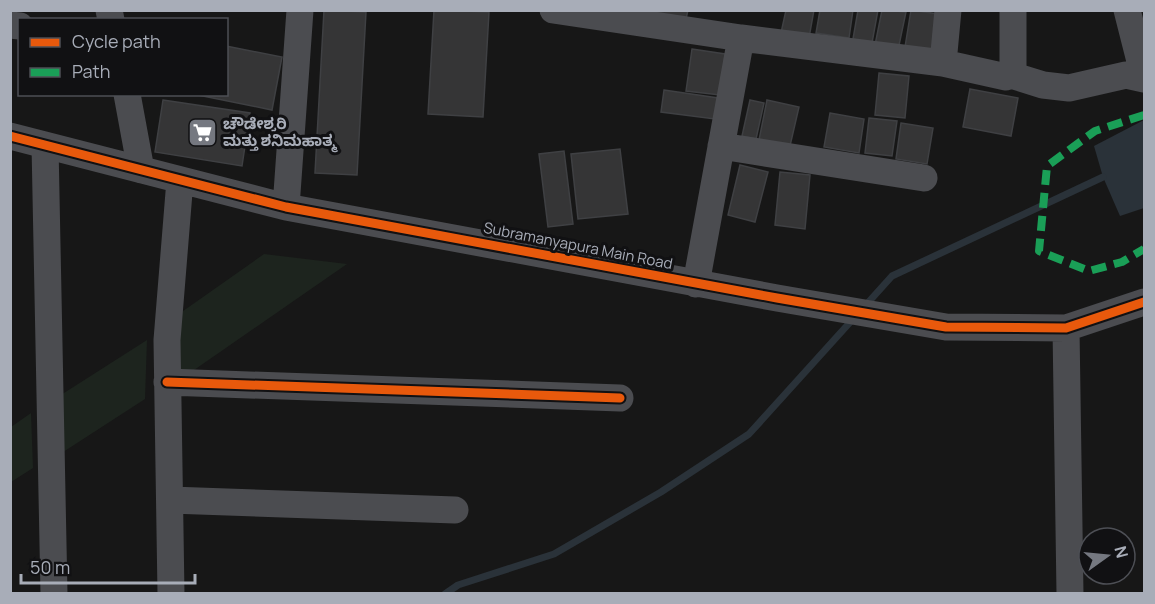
<svg xmlns="http://www.w3.org/2000/svg" width="1155" height="604" viewBox="0 0 1155 604" font-family="Manrope,'Noto Sans Kannada',sans-serif">
  <style>
    .green { fill: #1d241e }
    .water { fill: #2a3239 }
    .lines { fill: none; stroke-linecap: round; stroke-linejoin: round }
    .stream { stroke: #2a3239; stroke-width: 7 }
    .building { fill: #353536; stroke: #3f4043; stroke-width: 1.5 }
    .minor { stroke: #4b4c50; stroke-width: 27 }
    .quiet { stroke: #1a9f57; stroke-width: 8; stroke-dasharray: 15 8; stroke-linecap: butt }
    .cycleway-casing { stroke: #111113; stroke-width: 13 }
    .cycleway { stroke: #e8590c; stroke-width: 9 }
    .labels { text-anchor: middle; stroke-width: 6; stroke-linejoin: round; paint-order: stroke }
    .poi-label { font-size: 15px; font-weight: bold; fill: #a8adb8; stroke: #111113; text-anchor: start }
    .street-label { font-size: 15px; fill: #a8adb8; stroke: #111113 }
  </style>
  <rect width="100%" height="100%" fill="#171717"/>
  <path class="green" d="M 264,254 L 347,264 L 174,384 L 176,316 Z
    M 147,340 L 145,399 L 57,456 L 53,400 Z
    M 31,413 L 33,468 L 11,482 L 11,427 Z"/>
  <path class="water" d="M 1144,120 L 1144,208 L 1120,216 L 1103,177 L 1094,146 Z"/>
  <g class="lines">
    <path class="stream" d="M 865,306 L 892,276 L 1103,177
      M 445,594 L 458,585 L 554,554 L 661,492 L 749,434 L 853,319"/>
  </g>
  <path class="building" d="M 324,10 L 366,12 L 357,175 L 315,173 Z
    M 434,10 L 489,12 L 483,117 L 428,114 Z
    M 653,10 L 688,10 L 685,24 L 652,18 Z
    M 786,10 L 814,10 L 809,38 L 781,33 Z
    M 820,10 L 853,10 L 849,38 L 816,33 Z
    M 858,10 L 878,10 L 872,43 L 853,39 Z
    M 882,10 L 906,12 L 898,50 L 875,45 Z
    M 911,10 L 938,14 L 933,51 L 905,47 Z
    M 226,46 L 282,57 L 272,110 L 193,94 L 226,94 Z
    M 692,49 L 725,54 L 720,95 L 686,91 Z
    M 879,73 L 909,76 L 905,118 L 875,115 Z
    M 970,89 L 1018,98 L 1011,136 L 963,127 Z
    M 664,90 L 718,98 L 715,119 L 661,112 Z
    M 163,100 L 250,113 L 242,166 L 155,152 Z
    M 750,100 L 764,103 L 756,139 L 742,136 Z
    M 767,100 L 799,107 L 790,146 L 759,140 Z
    M 830,113 L 864,119 L 859,153 L 824,147 Z
    M 869,118 L 897,121 L 892,156 L 865,153 Z
    M 901,123 L 933,128 L 927,164 L 896,159 Z
    M 620,149 L 628,214 L 578,219 L 571,154 Z
    M 564,151 L 573,224 L 548,227 L 539,154 Z
    M 740,165 L 768,172 L 755,222 L 728,215 Z
    M 780,172 L 810,175 L 805,229 L 775,225 Z"/>
  <g class="lines">
    <path class="minor" d="M 109,10 L 111,20
      M 553,10 L 741,38 L 696,284
      M 1127,10 L 1144,77
      M 10,25 L 20,26
      M 741,38 L 943,63 L 948,10
      M 943,63 L 1006,77 L 1011,75 L 1013,69 L 1013,10
      M 1011,75 L 1043,85 L 1069,88 L 1126,75 L 1144,79
      M 127,94 L 141,170
      M 10,136 L 286,207 L 777,298 L 946,327 L 1066,328 L 1144,302
      M 45,145 L 54,594
      M 721,146 L 924,178
      M 286,207 L 300,10
      M 1066,328 L 1070,594
      M 167,382 L 620,398
      M 170,500 L 455,510
      M 171,594 L 167,340 L 180,180"/>
    <path class="quiet" d="M 1144,115 L 1095,131 L 1047,166 L 1039,251 L 1089,271 L 1122,262 L 1144,249"/>
    <defs>
      <path id="cycleway" d="M 10,136 L 286,207 L 777,298 L 946,327 L 1066,328 L 1144,302
        M 167,382 L 620,398"/>
    </defs>
    <use href="#cycleway" class="cycleway-casing"/>
    <use href="#cycleway" class="cycleway"/>
  </g>
  <defs>
    <symbol id="supermarket-square" viewBox="-11 -11 22 22"><rect x="-9" y="-9" width="18" height="18" rx="4" fill="#757880" stroke="#111113"/><path d="M-6-5.5h2.5l.6 2H6L4.5 2H-2.5L-4.4-4H-6ZM-1.5 3.2a1.3 1.3 0 1 0 .1 0ZM3 3.2a1.3 1.3 0 1 0 .1 0Z" fill="#fff"/></symbol>
  </defs>
  <g fill-rule="evenodd">
    <use href="#supermarket-square" x="186" y="116" width="33" height="33"/>
  </g>
  <g class="labels">
    <g class="poi-label">
      <text x="223" y="129">ಚೌಡೇಶ್ವರಿ<tspan x="223" dy="17">ಮತ್ತು ಶನಿಮಹಾತ್ಮ</tspan></text>
    </g>
    <g class="street-label">
      <text transform="translate(578 246) rotate(11)" y="5">Subramanyapura Main Road</text>
    </g>
  </g>
  <rect width="1155" height="604" fill="none" stroke="#a8adb8" stroke-width="24"/>
  <rect x="18" y="18" width="210" height="78" fill="#111113" stroke="#4d4f55" stroke-width="1.5"/>
  <rect x="30" y="38" width="30" height="9" fill="#e8590c" stroke="#4d4f55" stroke-width="1.5"/>
  <text x="72" y="48" font-size="18" fill="#a8adb8">Cycle path</text>
  <rect x="30" y="68" width="30" height="9" fill="#1a9f57" stroke="#4d4f55" stroke-width="1.5"/>
  <text x="72" y="78" font-size="18" fill="#a8adb8">Path</text>
  <g transform="translate(1107 556) rotate(75)"><circle r="28" fill="#111113" stroke="#4d4f55" stroke-width="1.5"/>
  <path d="M0-4.5L10 22L0 15L-10 22Z" fill="#757880"/>
  <text y="-9" font-size="16" font-weight="bold" text-anchor="middle" fill="#a8adb8">N</text>
  </g>
  <path d="M21 574v9h174v-9" fill="none" stroke="#a8adb8" stroke-width="3"/>
  <text x="30" y="574" font-size="18" fill="#a8adb8" stroke="#111113" stroke-width="4.5" paint-order="stroke">50 m</text>
</svg>
